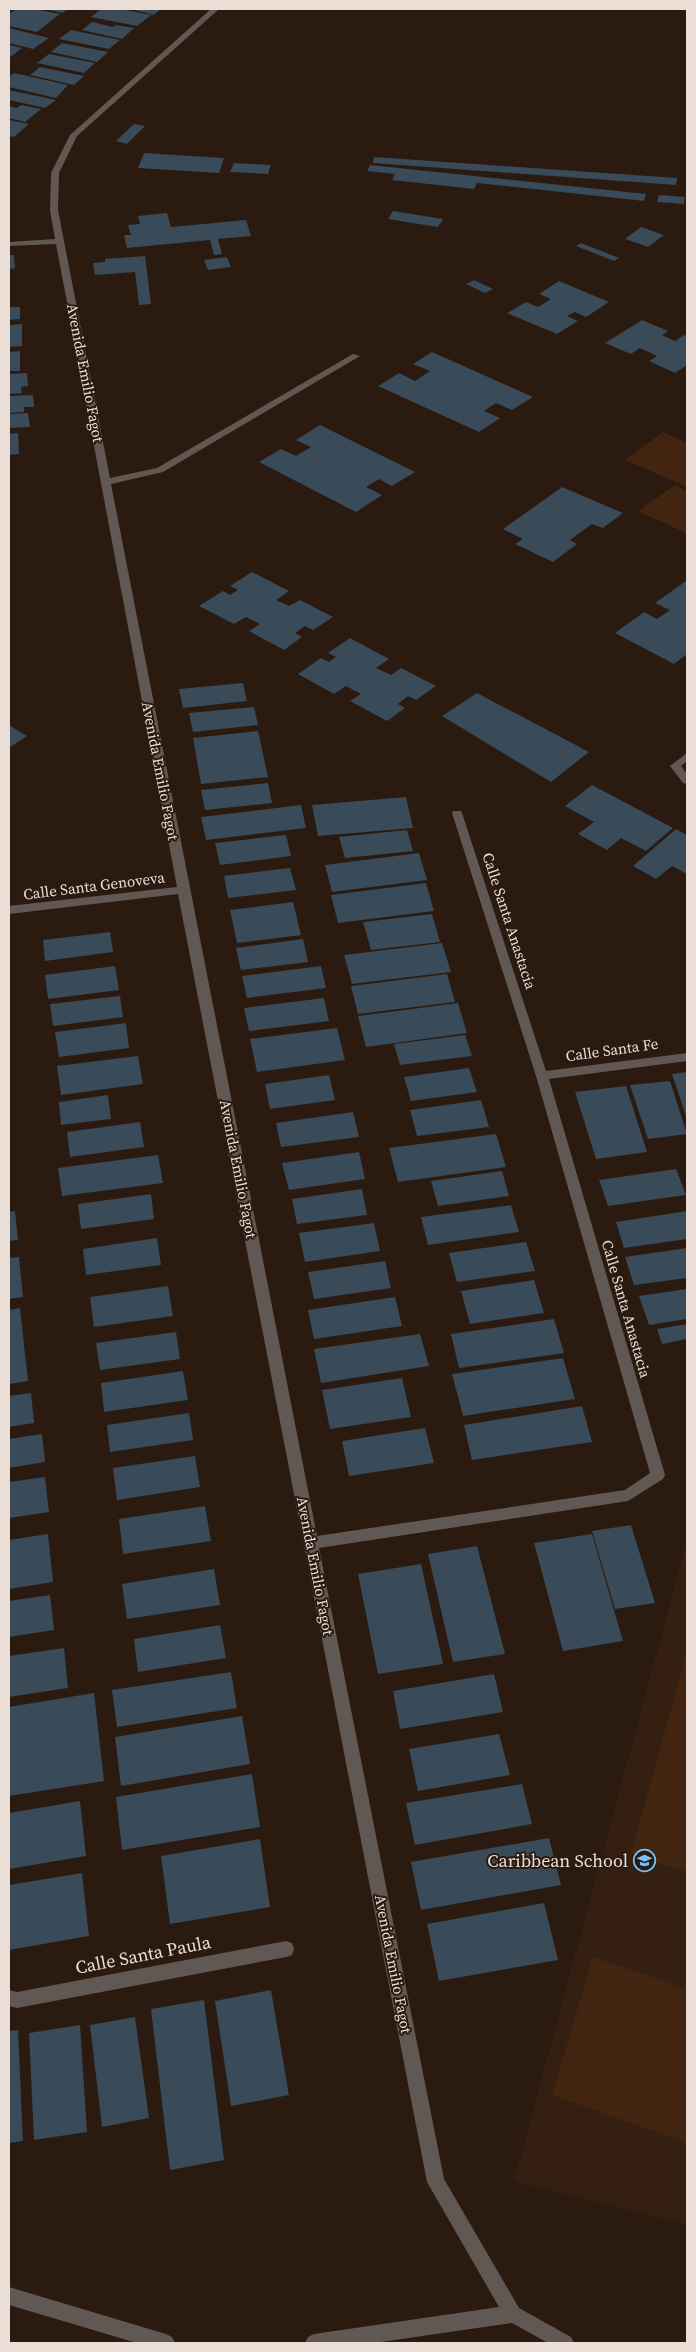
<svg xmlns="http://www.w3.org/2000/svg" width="696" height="2352" viewBox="0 0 696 2352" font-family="'Source Serif 4',serif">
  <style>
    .built { fill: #351f10 }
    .green { fill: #422511 }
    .building { fill: #394a58 }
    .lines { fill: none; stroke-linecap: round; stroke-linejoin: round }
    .minor { fill: #615853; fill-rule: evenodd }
    .labels { text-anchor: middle; stroke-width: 4; stroke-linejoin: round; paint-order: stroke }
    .street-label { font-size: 15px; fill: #eaded7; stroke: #2a1a0f }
    .near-poi-label { font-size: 18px; fill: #eaded7; stroke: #2a1a0f; text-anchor: end }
    .near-street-label { font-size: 18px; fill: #eaded7; stroke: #2a1a0f }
  </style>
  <rect width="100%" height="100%" fill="#2a1a0f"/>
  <path class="built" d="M 687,1541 L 687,2224 L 514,2181 Z"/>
  <path class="green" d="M 663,432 L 687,443 L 687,487 L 625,460 Z
    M 675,485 L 687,491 L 686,533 L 638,511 Z
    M 687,1651 L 687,1872 L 631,1854 Z
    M 593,1957 L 687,1989 L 687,2143 L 552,2095 Z"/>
  <path class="building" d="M 16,9 L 34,9 L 60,14 L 37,32 L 9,26 L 9,14 Z
    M 45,9 L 68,9 L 62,13 Z
    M 101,9 L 121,9 L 151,15 L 137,26 L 91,17 Z
    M 130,9 L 161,9 L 154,15 Z
    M 92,22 L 113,27 L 116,25 L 134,28 L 122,39 L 82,30 Z
    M 9,28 L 49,38 L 33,49 L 9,43 Z
    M 71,30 L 120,40 L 109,49 L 59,39 Z
    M 62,43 L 108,52 L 97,62 L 51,52 Z
    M 9,45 L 22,48 L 9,58 Z
    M 49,54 L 95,63 L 84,73 L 37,63 Z
    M 40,67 L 84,76 L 74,85 L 30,75 Z
    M 14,73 L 68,85 L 56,98 L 9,87 L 9,77 Z
    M 9,90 L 56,100 L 45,108 L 9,100 Z
    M 21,105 L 41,109 L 25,122 L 9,118 L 9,106 L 17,108 Z
    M 9,120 L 29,124 L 14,137 L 9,136 Z
    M 134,124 L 145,126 L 127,144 L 116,141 Z
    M 144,153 L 224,158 L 219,173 L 138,168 Z
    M 374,157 L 677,178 L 676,185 L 373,163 Z
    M 234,163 L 271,165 L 268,174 L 230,172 Z
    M 370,165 L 646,194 L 644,201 L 477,183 L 474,189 L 392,180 L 395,174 L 367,171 Z
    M 659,195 L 685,197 L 684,204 L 657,202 Z
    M 393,211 L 443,219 L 438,227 L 388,219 Z
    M 167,213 L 171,227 L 246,220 L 251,236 L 218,239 L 222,254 L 214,255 L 210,240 L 127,248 L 124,235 L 131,235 L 128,225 L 140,224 L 138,216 Z
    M 641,227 L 664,235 L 648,247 L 625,239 Z
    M 581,243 L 619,258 L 614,261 L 576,246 Z
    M 9,255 L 14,255 L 15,268 L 9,269 Z
    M 145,256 L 151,304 L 139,305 L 135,272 L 95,275 L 93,263 L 105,262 L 105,259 Z
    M 227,257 L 231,267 L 208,270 L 204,260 Z
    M 474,280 L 493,289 L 485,293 L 466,284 Z
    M 559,281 L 609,302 L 586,317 L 575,312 L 567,316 L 578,321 L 557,334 L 507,313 L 526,302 L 538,307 L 551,299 L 539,294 Z
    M 9,307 L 20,307 L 20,319 L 9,320 Z
    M 642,320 L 668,331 L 662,335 L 675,341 L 684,335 L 687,336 L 687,365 L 675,373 L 649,361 L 657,356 L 640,348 L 631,354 L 605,343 Z
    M 22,324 L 22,346 L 9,347 L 9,325 Z
    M 20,351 L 20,371 L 9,371 L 9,352 Z
    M 432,352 L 533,397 L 512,410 L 496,403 L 484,411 L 500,418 L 479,432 L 378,386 L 399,373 L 415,381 L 430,371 L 413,364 Z
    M 27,373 L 28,386 L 21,387 L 22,393 L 9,394 L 9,374 Z
    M 33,395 L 34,407 L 24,407 L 24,412 L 9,413 L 9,396 Z
    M 28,413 L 30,427 L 9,428 L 9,414 Z
    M 320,425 L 415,472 L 392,486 L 379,479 L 366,487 L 382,495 L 356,512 L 259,462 L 281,449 L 296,456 L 311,447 L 296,440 Z
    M 18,433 L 19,454 L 9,455 L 9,434 Z
    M 562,487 L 623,513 L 603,528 L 592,524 L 570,540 L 577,544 L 553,562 L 515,544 L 523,539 L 503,529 Z
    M 252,572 L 289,591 L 276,600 L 289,606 L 300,600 L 333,617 L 313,630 L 305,626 L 295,633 L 302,637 L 284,650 L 249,631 L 260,624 L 246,617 L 234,624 L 199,606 L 223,591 L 230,595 L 238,590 L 230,586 Z
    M 686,581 L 687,654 L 674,664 L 615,633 L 644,612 L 657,619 L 670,610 L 655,603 Z
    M 350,638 L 389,659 L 376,668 L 391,675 L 401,668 L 436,686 L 416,700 L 408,696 L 398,704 L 405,708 L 387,721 L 350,701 L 361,694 L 346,686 L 334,694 L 298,674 L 321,658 L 329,662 L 336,657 L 328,653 Z
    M 243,683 L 247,701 L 183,708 L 179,689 Z
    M 477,693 L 589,752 L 551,782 L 442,716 Z
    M 254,707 L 258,725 L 193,732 L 189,713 Z
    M 9,725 L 27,736 L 9,748 Z
    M 258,731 L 268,777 L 201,784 L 193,738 Z
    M 268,783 L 272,803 L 205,810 L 201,790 Z
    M 592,785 L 673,828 L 646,851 L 621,838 L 607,850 L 578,834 L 594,822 L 565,806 Z
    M 406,797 L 413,828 L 318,836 L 312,805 Z
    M 301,805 L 306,828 L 206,840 L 201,817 Z
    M 676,829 L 687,835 L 687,874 L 672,866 L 656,879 L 633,866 Z
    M 407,830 L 413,851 L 345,858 L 339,837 Z
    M 286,835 L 291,856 L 220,865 L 215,843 Z
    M 419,853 L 427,880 L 332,892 L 325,865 Z
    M 290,868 L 296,890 L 228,898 L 224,876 Z
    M 426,883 L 434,911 L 338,923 L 331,895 Z
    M 293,902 L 301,935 L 237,943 L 230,910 Z
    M 432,914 L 440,942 L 371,950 L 363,922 Z
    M 110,932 L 113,952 L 45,961 L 43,940 Z
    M 303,939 L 308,962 L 241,970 L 236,948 Z
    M 442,943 L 451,972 L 352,984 L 344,955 Z
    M 115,966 L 119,990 L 48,999 L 45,975 Z
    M 321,966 L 326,988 L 247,998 L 242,976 Z
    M 447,974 L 455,1002 L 358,1014 L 351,986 Z
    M 120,996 L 123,1017 L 53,1026 L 50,1004 Z
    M 324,998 L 329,1021 L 249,1031 L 244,1008 Z
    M 458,1003 L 467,1033 L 366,1047 L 358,1016 Z
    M 126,1023 L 129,1048 L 59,1057 L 55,1032 Z
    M 337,1028 L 345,1060 L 257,1072 L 250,1039 Z
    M 465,1035 L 472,1056 L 400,1065 L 394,1044 Z
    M 138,1056 L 143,1084 L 61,1095 L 57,1066 Z
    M 469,1068 L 477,1092 L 411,1101 L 404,1077 Z
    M 687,1072 L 687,1119 L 672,1074 Z
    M 329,1075 L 335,1100 L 270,1109 L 265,1084 Z
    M 670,1081 L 687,1134 L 648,1139 L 630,1085 Z
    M 626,1086 L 647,1152 L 596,1159 L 575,1092 Z
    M 108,1095 L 111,1119 L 61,1125 L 59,1102 Z
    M 481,1100 L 489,1127 L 417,1136 L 410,1110 Z
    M 353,1112 L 359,1137 L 281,1147 L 276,1123 Z
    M 140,1122 L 144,1147 L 70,1157 L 67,1132 Z
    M 496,1134 L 506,1167 L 398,1182 L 389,1148 Z
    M 359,1152 L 365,1179 L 289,1190 L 282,1163 Z
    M 158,1155 L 163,1183 L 62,1196 L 58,1168 Z
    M 676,1169 L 686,1195 L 608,1206 L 599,1180 Z
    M 502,1171 L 509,1196 L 438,1206 L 431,1181 Z
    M 362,1189 L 367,1215 L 297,1224 L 292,1199 Z
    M 151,1194 L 154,1219 L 81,1229 L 78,1204 Z
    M 511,1205 L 519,1232 L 428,1245 L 421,1217 Z
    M 15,1211 L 18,1240 L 9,1241 L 9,1212 Z
    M 687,1211 L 687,1239 L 624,1248 L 616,1222 Z
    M 374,1223 L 380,1251 L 305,1262 L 299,1233 Z
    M 157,1238 L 161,1265 L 86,1275 L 83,1249 Z
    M 526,1242 L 535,1271 L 457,1282 L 449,1253 Z
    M 687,1248 L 687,1278 L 634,1285 L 625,1257 Z
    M 19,1257 L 23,1297 L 9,1299 L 9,1258 Z
    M 385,1261 L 391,1288 L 314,1299 L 308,1272 Z
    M 534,1280 L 544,1313 L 470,1324 L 461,1291 Z
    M 168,1286 L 173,1316 L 94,1327 L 90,1297 Z
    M 687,1289 L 687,1319 L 649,1325 L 639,1296 Z
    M 395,1297 L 402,1326 L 314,1339 L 308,1310 Z
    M 20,1308 L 28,1381 L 9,1384 L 9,1310 Z
    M 554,1319 L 564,1353 L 459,1368 L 451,1334 Z
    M 687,1324 L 687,1339 L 662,1344 L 657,1329 Z
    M 176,1332 L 180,1359 L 100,1370 L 96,1343 Z
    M 420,1334 L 429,1366 L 321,1383 L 314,1349 Z
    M 563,1358 L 575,1399 L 463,1416 L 452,1374 Z
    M 183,1371 L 188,1400 L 104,1412 L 101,1383 Z
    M 402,1378 L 411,1417 L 330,1429 L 322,1390 Z
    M 31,1393 L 34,1423 L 9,1427 L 9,1396 Z
    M 582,1406 L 592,1442 L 472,1460 L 464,1425 Z
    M 189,1413 L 193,1440 L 110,1452 L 107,1425 Z
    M 425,1428 L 434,1463 L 349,1476 L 342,1441 Z
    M 42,1434 L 45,1462 L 9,1468 L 9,1439 Z
    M 195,1456 L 200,1487 L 117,1500 L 113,1468 Z
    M 45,1477 L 49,1512 L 9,1518 L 9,1482 Z
    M 205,1506 L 211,1541 L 123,1554 L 119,1519 Z
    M 631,1525 L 655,1603 L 615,1609 L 592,1531 Z
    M 48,1534 L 53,1582 L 9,1589 L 9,1540 Z
    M 592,1534 L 623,1641 L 563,1651 L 534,1543 Z
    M 477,1546 L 505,1654 L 453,1662 L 428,1554 Z
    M 421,1564 L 443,1664 L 378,1674 L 358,1574 Z
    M 214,1569 L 220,1605 L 127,1619 L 122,1584 Z
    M 50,1595 L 54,1630 L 9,1637 L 9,1601 Z
    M 220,1625 L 226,1658 L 138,1672 L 134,1639 Z
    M 64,1648 L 68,1688 L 9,1697 L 9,1656 Z
    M 231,1672 L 237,1708 L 117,1727 L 112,1690 Z
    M 494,1674 L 503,1712 L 400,1729 L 393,1691 Z
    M 94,1693 L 104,1781 L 9,1796 L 9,1707 Z
    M 242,1716 L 250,1764 L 121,1786 L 115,1737 Z
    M 499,1734 L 510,1775 L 418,1791 L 409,1749 Z
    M 252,1774 L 260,1827 L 122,1850 L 116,1797 Z
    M 522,1784 L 532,1824 L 415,1845 L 406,1803 Z
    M 80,1801 L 86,1856 L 9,1869 L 9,1813 Z
    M 549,1838 L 561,1885 L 421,1910 L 411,1862 Z
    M 260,1839 L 270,1907 L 170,1924 L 161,1856 Z
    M 82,1873 L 89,1936 L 9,1950 L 9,1885 Z
    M 544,1903 L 558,1960 L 439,1981 L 427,1924 Z
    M 271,1990 L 289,2095 L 231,2106 L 215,2001 Z
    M 204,2000 L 224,2160 L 170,2170 L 151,2009 Z
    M 135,2017 L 149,2118 L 102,2127 L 90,2025 Z
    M 80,2025 L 87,2132 L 34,2140 L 29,2033 Z
    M 18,2030 L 23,2141 L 9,2143 L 9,2031 Z"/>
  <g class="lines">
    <path class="minor" d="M 211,9 L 219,9 L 77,136 L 59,173 L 58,210 L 110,478 L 157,468 L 353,354 L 360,356 L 163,472 L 111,484 L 317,1536 L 625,1490 L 650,1473 L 536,1076 L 452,813 L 453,811 L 461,811 L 462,813 L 546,1071 L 687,1053 L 687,1061 L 549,1079 L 665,1475 L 663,1479 L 628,1501 L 319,1548 L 444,2179 L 519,2308 L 571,2337 L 574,2343 L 548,2343 L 512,2323 L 374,2343 L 305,2343 L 308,2337 L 314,2334 L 499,2307 L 427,2182 L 178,894 L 9,914 L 9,906 L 177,887 L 56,244 L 9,246 L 9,242 L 55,239 L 50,210 L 51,173 L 70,135 Z
      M 687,753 L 687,761 L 681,766 L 687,774 L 687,784 L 683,783 L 670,766 Z
      M 286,1941 L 292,1943 L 294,1949 L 292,1955 L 286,1957 L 17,2008 L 9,2006 L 9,1990 L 17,1992 Z
      M 9,2287 L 166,2334 L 172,2337 L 175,2343 L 137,2343 L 9,2305 Z"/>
  </g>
  <defs>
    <symbol id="school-ring" viewBox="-11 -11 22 22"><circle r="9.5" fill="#2a1a0f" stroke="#7bbef8" stroke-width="1.5"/><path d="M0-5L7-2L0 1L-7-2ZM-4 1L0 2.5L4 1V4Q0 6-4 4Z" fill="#7bbef8"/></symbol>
  </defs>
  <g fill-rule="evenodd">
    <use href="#school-ring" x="632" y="1848" width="25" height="25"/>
  </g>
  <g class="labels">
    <g class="street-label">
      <text transform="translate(85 373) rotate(79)" y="5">Avenida Emilio Fagot</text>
      <text transform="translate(160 771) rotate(79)" y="5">Avenida Emilio Fagot</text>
      <text transform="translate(94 886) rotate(-7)" y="5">Calle Santa Genoveva</text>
      <text transform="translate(509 921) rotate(72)" y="5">Calle Santa Anastacia</text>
      <text transform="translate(612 1050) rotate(-8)" y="5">Calle Santa Fe</text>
      <text transform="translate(238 1169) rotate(79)" y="5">Avenida Emilio Fagot</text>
      <text transform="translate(626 1309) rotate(74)" y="5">Calle Santa Anastacia</text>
      <text transform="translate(315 1566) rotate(79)" y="5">Avenida Emilio Fagot</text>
      <text transform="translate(393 1964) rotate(79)" y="5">Avenida Emilio Fagot</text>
    </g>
    <g class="near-poi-label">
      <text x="628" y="1867">Caribbean School</text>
    </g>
    <g class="near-street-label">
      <text transform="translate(143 1955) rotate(-11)" y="6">Calle Santa Paula</text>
    </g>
  </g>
  <rect width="696" height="2352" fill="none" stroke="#eaded7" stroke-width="20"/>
</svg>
